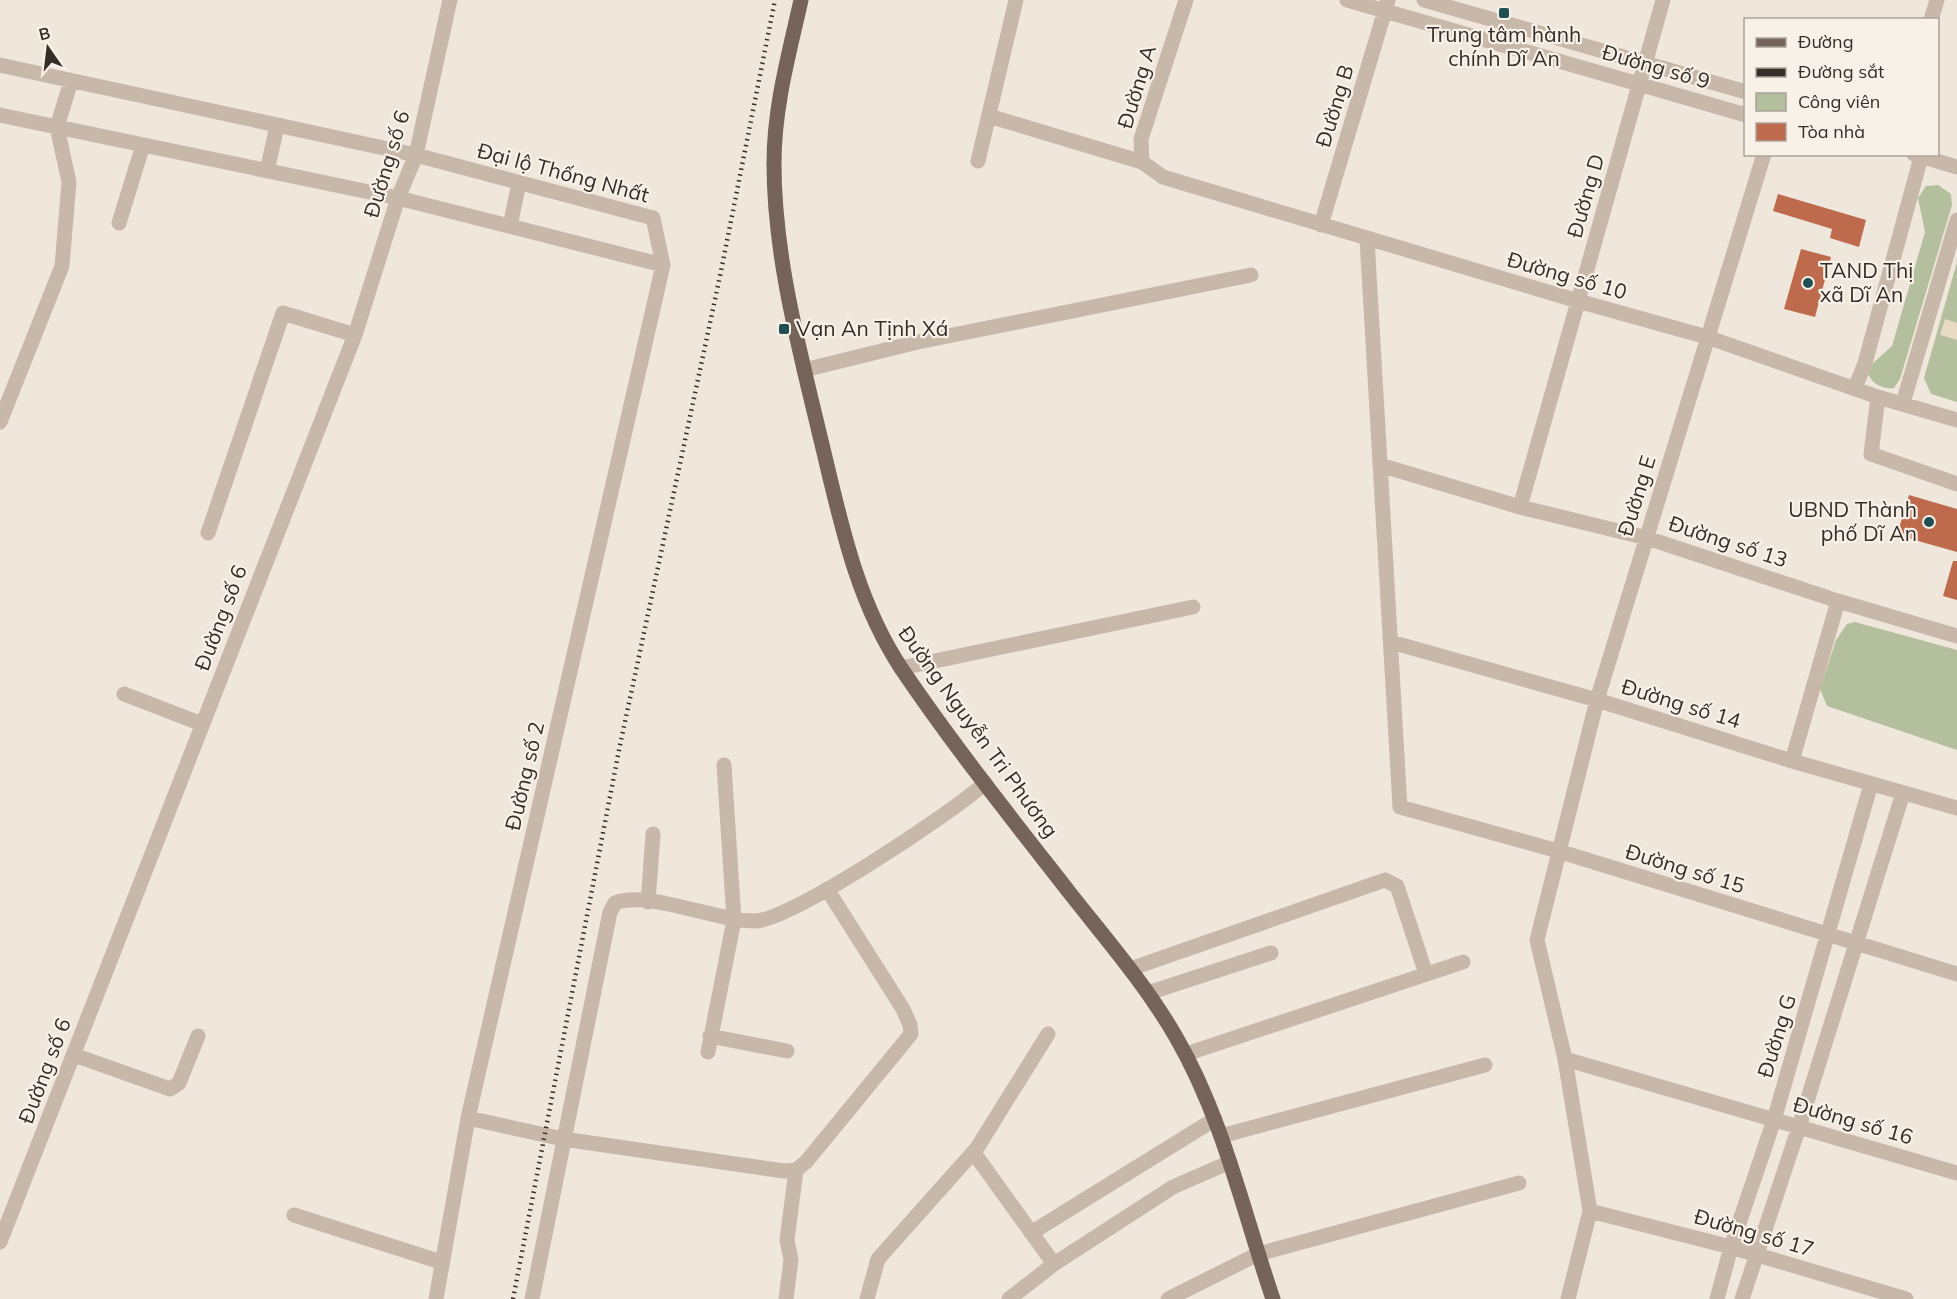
<svg xmlns="http://www.w3.org/2000/svg" width="1957" height="1299" viewBox="0 0 1957 1299" font-family="Mulish,sans-serif">
  <style>
    .green { fill: #b3bf9d }
    .plaza { fill: #e7d9c4 }
    .building { fill: #be6a4c }
    .lines { fill: none; stroke-linecap: round; stroke-linejoin: round }
    .minor { stroke: #c8b8a9; stroke-width: 15 }
    .major { stroke: #76645a; stroke-width: 15 }
    .rail { stroke: #352d28; stroke-width: 4.5; stroke-dasharray: 1.5 4.5; stroke-linecap: butt }
    .poi-dot { fill: #205054; stroke: #f8f1e8; stroke-width: 2 }
    .labels { text-anchor: middle; stroke-width: 4.5; stroke-linejoin: round; paint-order: stroke }
    .poi-label { font-size: 21px; fill: #352d28; stroke: #f8f1e8; text-anchor: start }
    .street-label { font-size: 21px; fill: #352d28; stroke: #f8f1e8 }
  </style>
  <rect width="100%" height="100%" fill="#f0e7dc"/>
  <path class="green" d="M 1938,185 L 1951,194 L 1952,205 L 1900,379 L 1894,388 C 1883,390 1871,383 1868,373 L 1873,363 L 1892,346 L 1925,232 L 1918,198 L 1926,186 Z
    M 1957,262 L 1957,402 L 1931,394 L 1924,378 Z
    M 1855,622 L 1957,650 L 1957,750 L 1827,706 L 1820,689 L 1836,640 L 1847,624 Z"/>
  <path class="plaza" d="M 1945,319 L 1957,323 L 1957,340 L 1940,335 Z"/>
  <path class="building" d="M 1778,194 L 1866,220 L 1859,247 L 1830,238 L 1832,229 L 1773,211 Z
    M 1801,249 L 1831,257 L 1815,317 L 1784,309 Z
    M 1909,495 L 1957,509 L 1957,552 L 1897,535 Z
    M 1953,561 L 1957,561 L 1957,600 L 1943,596 Z"/>
  <g class="lines">
    <path class="minor" d="M 1186,0 L 1141,139 L 1142,162 L 1163,177 L 1578,301 L 1707,337 L 1878,397 L 1957,420
      M 1347,0 L 1746,115
      M 1424,0 L 1746,92
      M 1931,20 L 1937,0
      M 0,65 L 416,155 L 653,218 L 663,265 L 468,1118 L 436,1299
      M 0,115 L 398,198 L 663,265
      M 989,116 L 1142,162
      M 1914,154 L 1957,167
      M 978,161 L 1016,0
      M 267,171 L 277,126
      M 119,223 L 143,145
      M 1321,225 L 1388,0
      M 510,226 L 519,183
      M 1367,239 L 1400,807 L 1558,851 L 1957,974
      M 804,370 L 918,342 L 1251,275
      M 1855,388 L 1865,363 L 1921,157
      M 1878,397 L 1871,454 L 1957,484
      M 1903,403 L 1957,220
      M 0,422 L 62,266 L 69,182 L 57,127 L 71,81
      M 1380,465 L 1520,507 L 1647,538 L 1838,601 L 1957,636
      M 1520,507 L 1663,0
      M 208,533 L 283,313 L 355,335
      M 1391,642 L 1597,700 L 1792,761 L 1957,808
      M 901,668 L 1193,607
      M 124,694 L 202,724
      M 1792,761 L 1838,601
      M 648,902 L 653,834
      M 1130,969 L 1385,880 L 1397,886 L 1426,974
      M 1148,993 L 1271,953
      M 710,1036 L 787,1051
      M 708,1052 L 734,920 L 724,765
      M 1186,1054 L 1463,962
      M 74,1055 L 170,1089 L 179,1083 L 198,1036
      M 1565,1059 L 1957,1173
      M 468,1118 L 563,1139 L 784,1171 L 796,1170 L 806,1162 L 911,1034 L 910,1025 L 903,1009 L 827,889
      M 1221,1136 L 1485,1065
      M 974,1153 L 1054,1264
      M 1590,1211 L 1731,1247 L 1906,1299
      M 294,1215 L 441,1262
      M 1031,1233 L 1215,1119
      M 0,1242 L 355,335 L 398,198 L 416,155 L 450,0
      M 532,1299 L 610,912 L 615,903 C 647,890 716,921 755,921 C 790,921 955,811 985,783
      M 786,1299 L 791,1260 L 787,1240 L 796,1170
      M 867,1299 L 878,1259 L 977,1148 L 1048,1034
      M 1009,1299 L 1054,1264 L 1173,1187 L 1230,1162
      M 1168,1299 L 1258,1254 L 1519,1183
      M 1568,1299 L 1590,1211 L 1565,1059 L 1537,940 L 1597,700 L 1764,154
      M 1717,1299 L 1731,1247 L 1774,1120 L 1871,784
      M 1742,1299 L 1799,1127 L 1903,793"/>
    <path class="major" d="M 801,0 C 789,54 774,107 774,163 C 774,254 798,344 819,432 C 839,513 854,597 901,668 C 953,745 1012,819 1069,892 C 1106,939 1146,985 1176,1037 C 1223,1118 1243,1211 1273,1299"/>
    <path class="rail" d="M 513,1299 L 619,750 L 720,276 L 775,0"/>
  </g>
  <g class="poi-dot">
    <rect x="1498" y="7" width="12" height="12" rx="3"/>
    <circle cx="1808" cy="283" r="6"/>
    <rect x="778" y="323" width="12" height="12" rx="3"/>
    <circle cx="1929" cy="522" r="6"/>
  </g>
  <g class="labels">
    <g class="poi-label">
      <text x="1504" y="42" text-anchor="middle">Trung tâm hành<tspan x="1504" dy="24">chính Dĩ An</tspan></text>
      <text x="1820" y="278">TAND Thị<tspan x="1820" dy="24">xã Dĩ An</tspan></text>
      <text x="796" y="336">Vạn An Tịnh Xá</text>
      <text x="1917" y="517" text-anchor="end">UBND Thành<tspan x="1917" dy="24">phố Dĩ An</tspan></text>
    </g>
    <g class="street-label">
      <text transform="translate(1656 67) rotate(16)" y="7">Đường số 9</text>
      <text transform="translate(1137 87) rotate(-73)" y="7">Đường A</text>
      <text transform="translate(1335 106) rotate(-73)" y="7">Đường B</text>
      <text transform="translate(387 164) rotate(-73)" y="7">Đường số 6</text>
      <text transform="translate(563 173) rotate(15)" y="7">Đại lộ Thống Nhất</text>
      <text transform="translate(1586 196) rotate(-74)" y="7">Đường D</text>
      <text transform="translate(1567 276) rotate(16)" y="7">Đường số 10</text>
      <text transform="translate(1637 496) rotate(-73)" y="7">Đường E</text>
      <text transform="translate(1728 542) rotate(18)" y="7">Đường số 13</text>
      <text transform="translate(221 618) rotate(-69)" y="7">Đường số 6</text>
      <text transform="translate(1681 704) rotate(17)" y="7">Đường số 14</text>
      <text transform="translate(978 732) rotate(54)" y="7">Đường Nguyễn Tri Phương</text>
      <text transform="translate(525 776) rotate(-77)" y="7">Đường số 2</text>
      <text transform="translate(1685 869) rotate(17)" y="7">Đường số 15</text>
      <text transform="translate(1777 1036) rotate(-73)" y="7">Đường G</text>
      <text transform="translate(45 1071) rotate(-69)" y="7">Đường số 6</text>
      <text transform="translate(1853 1121) rotate(16)" y="7">Đường số 16</text>
      <text transform="translate(1754 1233) rotate(16)" y="7">Đường số 17</text>
    </g>
  </g>
  <rect x="1744" y="18" width="195" height="138" fill="#f8f1e8" stroke="#aaa39b" stroke-width="1.5"/>
  <rect x="1756" y="38" width="30" height="9" fill="#76645a" stroke="#aaa39b" stroke-width="1.5"/>
  <text x="1798" y="48" font-size="18" fill="#352d28">Đường</text>
  <rect x="1756" y="68" width="30" height="9" fill="#352d28" stroke="#aaa39b" stroke-width="1.5"/>
  <text x="1798" y="78" font-size="18" fill="#352d28">Đường sắt</text>
  <rect x="1756" y="93" width="30" height="18" fill="#b3bf9d" stroke="#aaa39b" stroke-width="1.5"/>
  <text x="1798" y="108" font-size="18" fill="#352d28">Công viên</text>
  <rect x="1756" y="123" width="30" height="18" fill="#be6a4c" stroke="#aaa39b" stroke-width="1.5"/>
  <text x="1798" y="138" font-size="18" fill="#352d28">Tòa nhà</text>
  <g transform="translate(48 48) rotate(346)" stroke="#f8f1e8" stroke-width="4.5" paint-order="stroke">
  <path d="M0-4.5L10 22L0 15L-10 22Z" fill="#352d28"/>
  <text y="-9" font-size="16" font-weight="bold" text-anchor="middle" fill="#352d28">B</text>
  </g>
</svg>
